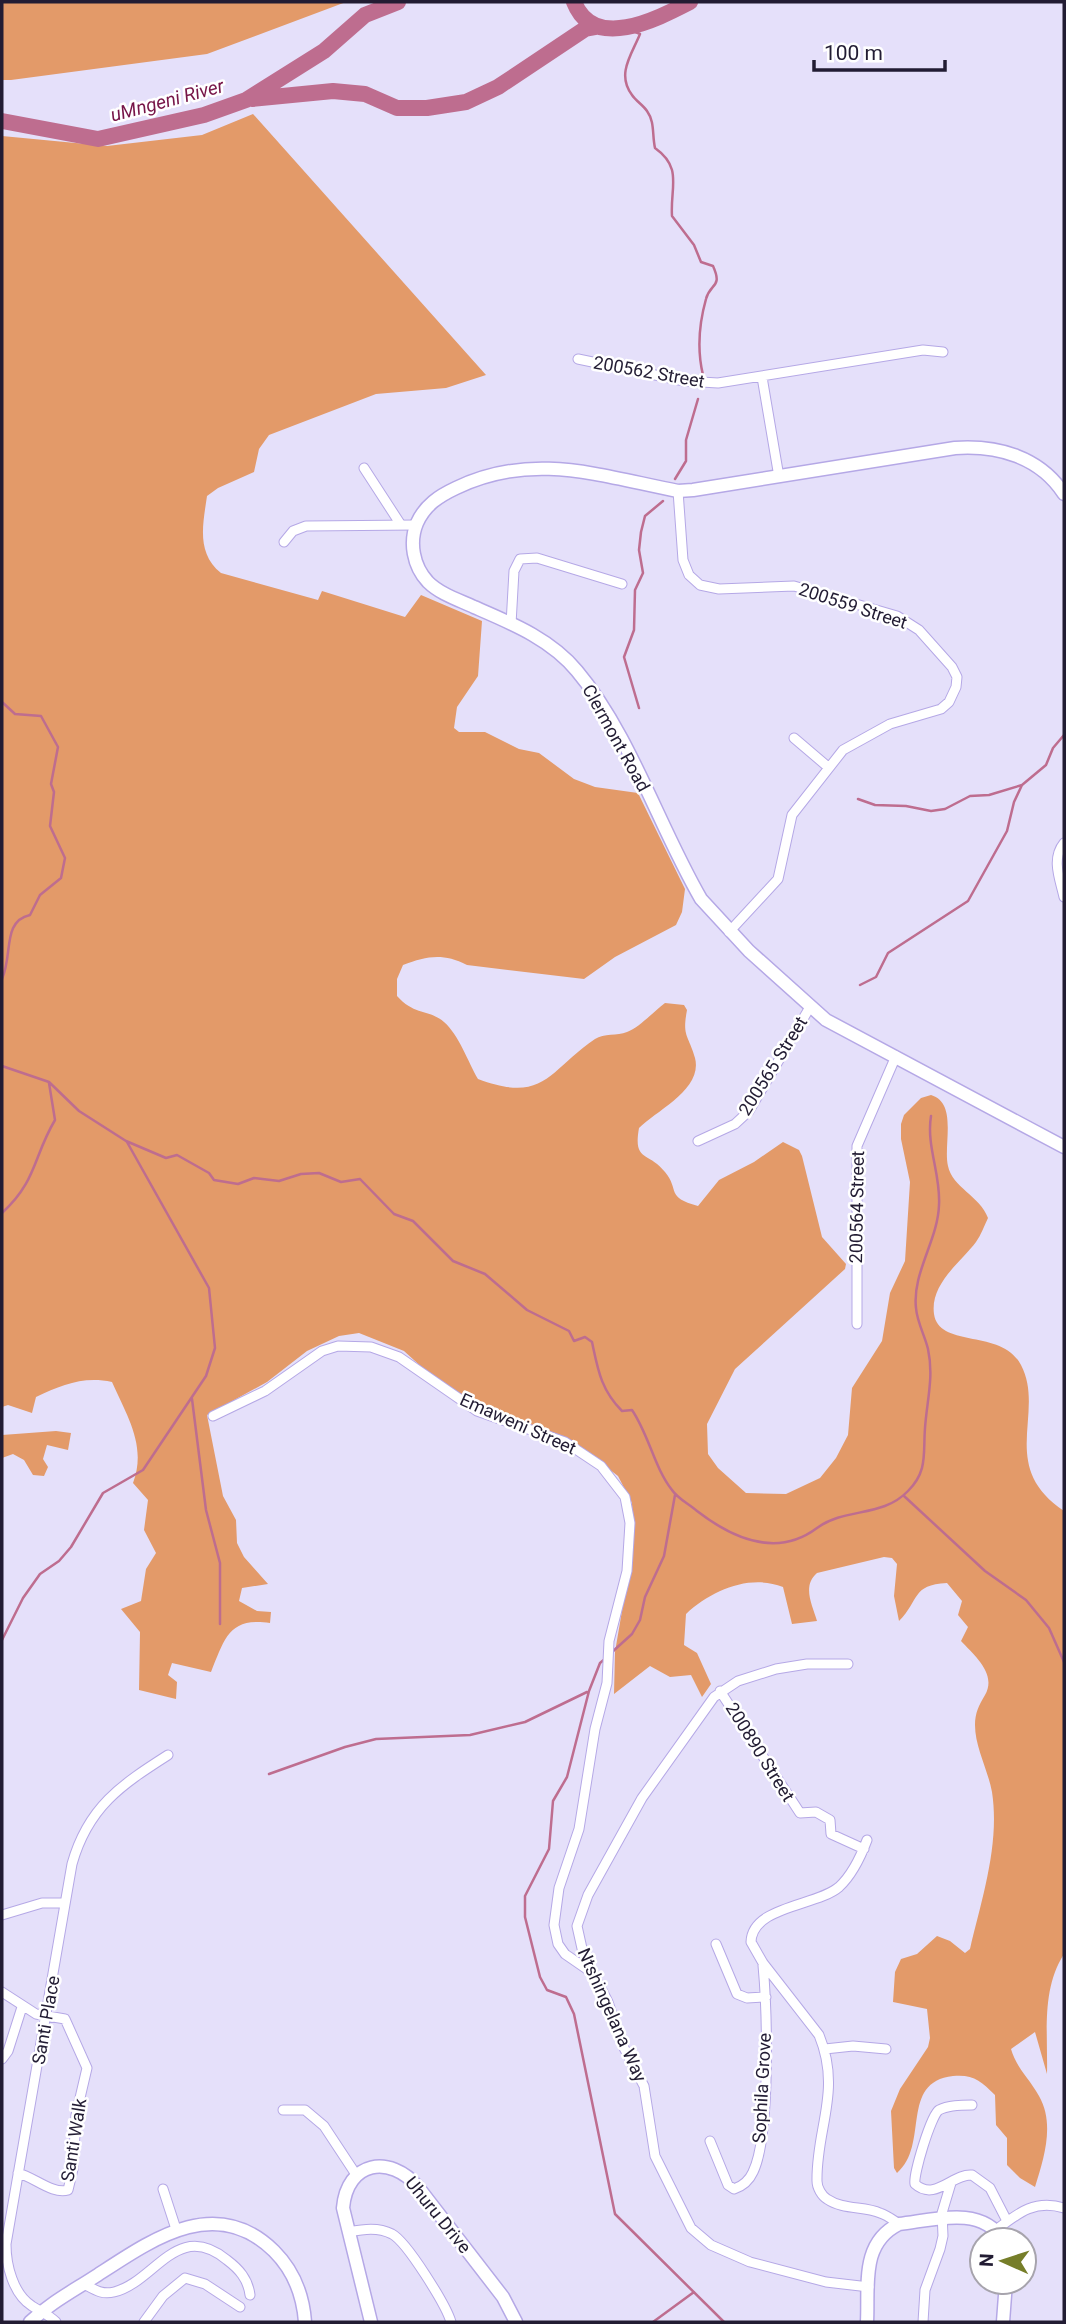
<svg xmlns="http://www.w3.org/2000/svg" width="1066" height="2324" viewBox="0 0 1066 2324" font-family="Roboto,sans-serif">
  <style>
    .forest { fill: #e39a69 }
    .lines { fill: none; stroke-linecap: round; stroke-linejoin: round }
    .stream { stroke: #be6d8f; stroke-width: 2.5 }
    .river { stroke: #be6d8f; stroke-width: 16 }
    .street-casing { stroke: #b5a8e6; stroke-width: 11 }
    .secondary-casing { stroke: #b5a8e6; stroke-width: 15 }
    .street { stroke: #fff; stroke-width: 9 }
    .secondary { stroke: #fff; stroke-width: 12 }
    .labels { text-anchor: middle; stroke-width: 5; stroke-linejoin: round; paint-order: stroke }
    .street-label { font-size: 18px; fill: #221c33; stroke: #fff }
    .water-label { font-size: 19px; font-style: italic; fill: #771548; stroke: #fff }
  </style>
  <rect width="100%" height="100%" fill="#e5e0fa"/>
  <path class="forest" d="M 2,2 L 346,2 L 207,54 L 11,80 L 2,80 Z
    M 253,114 L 486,375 L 446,388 L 376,394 L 269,435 L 259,449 L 254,472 L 218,488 L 207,496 C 203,524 196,553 221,573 L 318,600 L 322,591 L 405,617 L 421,595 L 482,621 L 478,676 L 457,707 L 454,728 L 459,732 L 485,732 L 519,749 L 539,753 L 574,779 L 595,787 L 638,793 L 685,889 L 682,912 L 676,925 L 615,957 L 584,979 L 467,965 C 443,953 427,956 403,965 L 397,979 L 397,996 C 415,1016 429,1009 444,1022 C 459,1035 468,1062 478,1079 C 545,1104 548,1071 595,1039 C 604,1033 617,1036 627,1032 C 640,1027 654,1011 665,1003 L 684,1005 L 687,1010 C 682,1037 688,1034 695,1058 C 703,1089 657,1110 639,1128 C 633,1162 648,1151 665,1172 C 680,1190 665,1197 698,1206 L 719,1180 L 754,1162 L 783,1142 L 799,1150 L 802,1156 L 822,1237 L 846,1264 L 845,1269 L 735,1369 L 707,1424 L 708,1454 L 718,1468 L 746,1493 L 786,1494 L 820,1478 L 836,1458 L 848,1435 L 852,1388 L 882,1341 L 890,1293 L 905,1261 L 910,1182 L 901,1139 L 901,1124 L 904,1115 L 921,1098 L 931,1095 C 958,1103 943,1145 948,1166 C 952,1187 980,1196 988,1218 C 984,1226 981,1235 976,1242 C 960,1263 930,1284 934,1314 C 939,1349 1002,1328 1021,1365 C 1046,1413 997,1466 1064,1511 L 1064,1954 C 1041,1990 1048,2034 1047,2074 L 1035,2032 L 1011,2049 C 1017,2069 1029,2078 1039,2096 C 1055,2124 1044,2158 1035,2187 L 1020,2178 L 1007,2165 L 1007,2138 L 996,2125 L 995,2095 C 981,2081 973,2074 953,2076 C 899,2082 930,2145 897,2173 L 894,2168 L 891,2111 L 900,2089 L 928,2047 L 930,2038 L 927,2009 L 893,2002 L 895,1972 L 901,1959 L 917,1954 L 937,1936 L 950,1941 L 965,1953 L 970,1949 C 982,1898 1000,1844 992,1792 C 988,1770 975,1747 975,1725 C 975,1713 979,1705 985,1695 C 997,1674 975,1656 961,1641 L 968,1627 L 958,1615 L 962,1601 L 947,1583 C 911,1585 920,1600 899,1621 L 894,1596 L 897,1564 L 892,1558 L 884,1557 L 817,1573 C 802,1586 812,1604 817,1621 L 792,1624 L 783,1587 C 750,1574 712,1590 686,1614 L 684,1645 L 697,1653 L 711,1684 L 702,1697 L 691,1675 L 670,1677 L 650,1666 L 614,1694 L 615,1652 L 633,1546 L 632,1503 L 618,1476 L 573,1441 L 510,1420 L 469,1401 L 436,1380 L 404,1351 L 359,1333 L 339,1336 L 307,1351 L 267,1382 L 207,1415 L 223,1496 L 236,1520 L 237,1543 L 244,1557 L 268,1584 L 242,1588 L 239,1601 L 257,1611 L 271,1612 L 270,1623 C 229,1617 225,1638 211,1672 L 172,1663 L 168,1675 L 177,1682 L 176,1699 L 139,1690 L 140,1632 L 121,1609 L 141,1601 L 146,1569 L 156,1553 L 144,1530 L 148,1500 L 133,1483 C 147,1446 127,1416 112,1382 C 83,1376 62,1385 36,1397 L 32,1413 L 8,1405 L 2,1407 L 2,136 L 107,146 L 202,135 Z
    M 56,1431 L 71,1433 L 68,1450 L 47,1445 L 43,1459 L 48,1467 L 44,1476 L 33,1475 L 24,1460 L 13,1454 L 2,1458 L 2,1435 Z"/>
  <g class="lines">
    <path class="stream" d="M 624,27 L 640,34 C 632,54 616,74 632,95 C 636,101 643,105 647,111 C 655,122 652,135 655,148 C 683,168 670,187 672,216 L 694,245 L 701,262 L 713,266 C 723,288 710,283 706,299 C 699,324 697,350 703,375
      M 675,479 L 686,461 L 686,440 L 698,399
      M 2,702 L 15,714 L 41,716 L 58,747 L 51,784 L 54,792 L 50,826 L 65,858 L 61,878 L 40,895 L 30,915 C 2,921 13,955 2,979
      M 639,708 L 624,657 L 634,630 L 635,590 L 643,573 L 639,550 L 641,532 L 645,516 L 663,501
      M 858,799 L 875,805 L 906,806 L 931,811 L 945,809 L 970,796 L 989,795 L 1022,785
      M 860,985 L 876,977 L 888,953 L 968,901 L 1007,831 L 1014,802 L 1022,785 L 1046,765 L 1053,748 L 1064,735
      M 2,1066 L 49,1082 L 79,1111 L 126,1141 L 166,1158 L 177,1155 L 209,1173 L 214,1180 L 238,1184 L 254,1178 L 279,1181 L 301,1174 L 319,1173 L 341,1182 L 360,1179 L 394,1214 L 413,1221 L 453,1261 L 485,1274 L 527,1310 L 569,1331 L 574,1341 L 585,1337 L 592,1342 C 598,1370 601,1390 622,1411 L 632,1410 C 649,1435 654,1467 672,1490 C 678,1499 689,1504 697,1511 C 732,1538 777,1558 817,1528 C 846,1507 882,1518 908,1491 C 928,1471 923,1454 925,1428 C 927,1400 934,1377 928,1349 C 925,1336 917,1322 916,1308 C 912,1273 938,1240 939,1205 C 941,1175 926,1146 931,1116
      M 2,1213 C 37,1181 33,1157 55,1120 L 49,1083
      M 192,1399 L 206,1510 L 220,1563 L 220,1624
      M 904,1496 L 985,1571 L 1026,1600 L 1049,1628 L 1064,1662
      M 2,1640 L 23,1598 L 40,1574 L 59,1561 L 71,1547 L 103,1493 L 143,1470 L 206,1376 L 215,1348 L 209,1288 L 127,1142
      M 611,1653 L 632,1634 L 640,1620 L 645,1597 L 664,1556 L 675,1495
      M 606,1658 L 600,1663 L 589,1691 L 567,1777 L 553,1801 L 549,1849 L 525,1896 L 525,1917 L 540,1977 L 547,1990 L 566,1997 L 574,2014 L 615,2214 L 724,2322
      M 269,1774 L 345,1747 L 376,1739 L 470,1735 L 525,1722 L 587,1692
      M 653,2322 L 694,2292"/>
    <path class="river" d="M 574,2 C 594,52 657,19 690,2
      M 252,99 L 333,91 L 365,94 L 397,108 L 427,108 L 466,102 L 498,87 L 585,29 L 596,27
      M 2,121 L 98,139 L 204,115 L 246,100 L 324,51 L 365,15 L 398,2"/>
    <defs>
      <path id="street" d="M 578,359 L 684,381 L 718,383 L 923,350 L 943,352
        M 762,377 L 779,477
        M 364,468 L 401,525
        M 678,491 L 683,560 L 689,575 L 700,585 L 719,589 L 794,586 L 897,616 L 919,630 L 952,667 L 957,677 L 956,687 L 949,702 L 941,709 L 890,724 L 843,750 L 792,815 L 778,879 L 729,932
        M 284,542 L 293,531 L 306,526 L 416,525
        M 511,624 L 514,571 L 520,559 L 537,558 L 622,584
        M 794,738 L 828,767
        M 1064,843 C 1051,859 1060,879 1064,897
        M 698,1141 L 735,1124 L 749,1111 L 810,1007
        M 857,1324 L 857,1146 L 896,1056
        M 213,1416 L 265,1391 L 322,1351 L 338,1346 L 371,1347 L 399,1357 L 477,1411 L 565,1442 L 601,1466 L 625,1497 L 630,1523 L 627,1571 L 609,1641 L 607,1683 L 595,1729 L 579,1829 L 559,1888 L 554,1925 L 558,1944 L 565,1954 L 594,1974
        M 848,1664 L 807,1664 L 776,1669 L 738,1681 L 714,1697 L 642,1798 L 588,1895 L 577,1926 L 583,1953 L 608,2002 L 623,2046 L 644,2086 L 655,2156 L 691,2228 L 711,2245 L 750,2262 L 826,2282 L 869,2287
        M 720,1691 L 800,1813 L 816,1812 L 830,1820 L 831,1834 L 864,1849
        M 867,1840 C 861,1856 852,1875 839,1887 C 817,1906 752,1906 751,1942 L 763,1963 L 819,2035 C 842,2091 816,2128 817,2181 C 817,2188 822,2196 827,2199 C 843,2210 864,2206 880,2213 C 887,2215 893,2220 899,2224
        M 2,1915 L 42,1903 L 65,1903
        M 716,1944 L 737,1994 L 747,1998 L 766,1997
        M 2,1992 L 36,2014 L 65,2019 L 87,2068 L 76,2115 L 73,2169 L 68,2190 C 53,2195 34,2177 18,2173
        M 825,2049 L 853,2046 L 886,2049
        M 2,2059 L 8,2051 L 22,2007
        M 972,2105 C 962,2105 948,2105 939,2110 C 931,2115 913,2175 915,2184 C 935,2202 953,2173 972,2175 L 990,2188 L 1007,2221
        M 283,2110 L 305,2110 L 324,2126 L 357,2176
        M 710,2141 L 728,2185 L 734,2189 C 743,2186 749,2181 753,2172 C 771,2135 767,2009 763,1965
        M 163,2189 L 176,2229
        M 996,2230 C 1018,2213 1035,2199 1064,2208
        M 349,2232 C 364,2229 378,2227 392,2234 C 407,2242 446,2305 451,2322
        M 84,2284 C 95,2290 102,2295 114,2292 C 155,2282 177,2219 227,2260 C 239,2269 248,2279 250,2295
        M 56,2322 C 48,2314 41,2312 32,2306 C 13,2294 6,2265 6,2244 L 72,1864 C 88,1807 121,1785 168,1755
        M 144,2322 L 163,2296 L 185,2278 L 205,2284 L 240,2307
        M 923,2322 L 925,2290 L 940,2249 L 943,2236 L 942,2213 L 951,2183"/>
      <path id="secondary" d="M 1064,494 C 1040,457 998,445 955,448 L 693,490 L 678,491 C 600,476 533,451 456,488 C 439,496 425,505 417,523 C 409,542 413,566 428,582 C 440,594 459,600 474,607 C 511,623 551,639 577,671 C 630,734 659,827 701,899 L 749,951 L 826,1020 L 1064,1147
        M 30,2322 C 50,2303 73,2291 96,2276 C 150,2241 215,2193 274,2251 C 294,2271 303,2294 305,2322
        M 371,2322 L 343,2208 C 347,2161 390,2154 418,2187 L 503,2297 L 516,2322
        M 867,2322 C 869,2286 860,2243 899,2224 C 934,2220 981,2205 1003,2240
        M 1003,2322 L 1006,2282"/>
    </defs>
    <use href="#street" class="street-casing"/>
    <use href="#secondary" class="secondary-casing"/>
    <use href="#street" class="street"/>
    <use href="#secondary" class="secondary"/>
  </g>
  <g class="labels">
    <g class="street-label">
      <text transform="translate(649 372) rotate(10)" y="6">200562 Street</text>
      <text transform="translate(853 606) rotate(18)" y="6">200559 Street</text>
      <text transform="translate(616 738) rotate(61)" y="6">Clermont Road</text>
      <text transform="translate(773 1066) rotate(-58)" y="6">200565 Street</text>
      <text transform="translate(857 1207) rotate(-89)" y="6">200564 Street</text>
      <text transform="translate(518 1424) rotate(24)" y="6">Emaweni Street</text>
      <text transform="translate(760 1752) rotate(58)" y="6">200890 Street</text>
      <text transform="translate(612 2015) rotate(66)" y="6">Ntshingelana Way</text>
      <text transform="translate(46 2020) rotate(-80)" y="6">Santi Place</text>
      <text transform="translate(762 2088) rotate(-87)" y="6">Sophila Grove</text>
      <text transform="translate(74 2140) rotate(-81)" y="6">Santi Walk</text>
      <text transform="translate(438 2215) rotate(51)" y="6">Uhuru Drive</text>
    </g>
    <g class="water-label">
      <text transform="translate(167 100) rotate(-15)" y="7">uMngeni River</text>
    </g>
  </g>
  <rect width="1066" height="2324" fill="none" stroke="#221c33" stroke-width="7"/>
  <g transform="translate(1003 2261) rotate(273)"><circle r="33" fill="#ffffff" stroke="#a7a4ad" stroke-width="2"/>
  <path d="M0-5L12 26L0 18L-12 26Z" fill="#767e29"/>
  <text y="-10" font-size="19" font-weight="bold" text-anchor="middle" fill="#221c33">N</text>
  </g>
  <path d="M814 60v10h131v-10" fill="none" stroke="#221c33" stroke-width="3.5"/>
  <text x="824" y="60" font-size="21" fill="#221c33" stroke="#ffffff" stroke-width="5" paint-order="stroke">100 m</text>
</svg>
